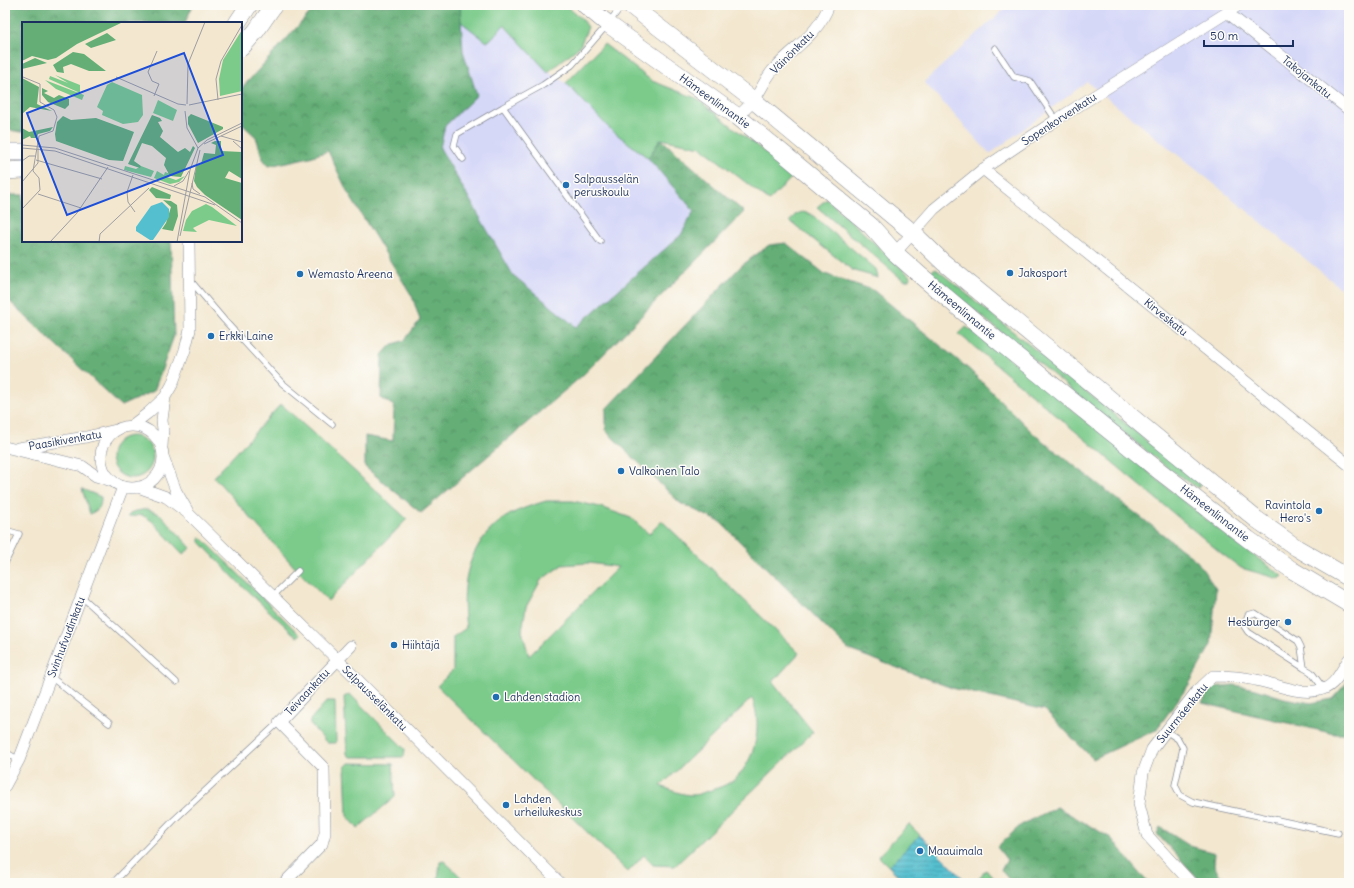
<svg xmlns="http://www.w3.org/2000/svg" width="1354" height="888" viewBox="0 0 1354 888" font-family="Delius,sans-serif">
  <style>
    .built { fill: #d6d8f8 }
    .green { fill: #7ccb8b; stroke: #4c7d74; fill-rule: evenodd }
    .forest { fill: url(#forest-crowns); stroke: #406f6a }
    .water { fill: url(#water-rules); stroke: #387796 }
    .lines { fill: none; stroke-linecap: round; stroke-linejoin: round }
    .lane-casing { stroke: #878b96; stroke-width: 7 }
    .street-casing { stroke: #878b96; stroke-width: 12 }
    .primary-casing { stroke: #878b96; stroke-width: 18 }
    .lane { stroke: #fff; stroke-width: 5.5 }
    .street { stroke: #fff; stroke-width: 11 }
    .primary { stroke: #fff; stroke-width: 17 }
    .poi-dot { fill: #1f6fb2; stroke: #fdfcf7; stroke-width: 1.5 }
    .labels { text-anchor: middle; stroke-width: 3; stroke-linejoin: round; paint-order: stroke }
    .street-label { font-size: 11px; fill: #1b2f5e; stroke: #fdfcf7 }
    .poi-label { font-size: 11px; fill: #1b2f5e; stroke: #fdfcf7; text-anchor: start }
    .inset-road { fill: none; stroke: #9d9da2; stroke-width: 1 }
    .view { fill: #1d4ed8; fill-opacity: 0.15; stroke: #1d4ed8; stroke-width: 2 }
    .inset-edge { fill: none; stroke: #1b2f5e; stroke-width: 2 }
  </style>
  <defs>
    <pattern id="forest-crowns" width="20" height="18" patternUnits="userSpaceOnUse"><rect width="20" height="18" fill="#65af77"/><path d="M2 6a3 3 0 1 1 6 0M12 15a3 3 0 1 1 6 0" fill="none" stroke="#528f65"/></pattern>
    <pattern id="water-rules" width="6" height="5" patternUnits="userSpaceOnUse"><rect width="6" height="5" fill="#54bfcf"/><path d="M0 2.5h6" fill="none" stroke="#459cab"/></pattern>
  </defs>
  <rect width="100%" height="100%" fill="#fdfcf7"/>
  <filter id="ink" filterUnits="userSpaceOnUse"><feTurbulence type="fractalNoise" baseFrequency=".025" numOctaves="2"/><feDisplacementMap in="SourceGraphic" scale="8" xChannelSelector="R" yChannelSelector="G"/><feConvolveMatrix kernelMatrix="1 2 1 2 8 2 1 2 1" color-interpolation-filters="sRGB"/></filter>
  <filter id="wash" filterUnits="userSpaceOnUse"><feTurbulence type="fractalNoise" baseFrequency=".012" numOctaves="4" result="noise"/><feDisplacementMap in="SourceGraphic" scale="16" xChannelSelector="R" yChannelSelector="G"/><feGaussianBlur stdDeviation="0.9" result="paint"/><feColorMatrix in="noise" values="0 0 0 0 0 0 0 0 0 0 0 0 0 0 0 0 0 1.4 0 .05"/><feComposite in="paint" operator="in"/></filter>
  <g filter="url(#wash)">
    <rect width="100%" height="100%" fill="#f3e7cf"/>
    <path class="built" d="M 460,5 L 492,13 L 548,72 L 566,83 L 610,129 L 648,158 L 694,211 L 681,235 L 576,327 L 513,275 L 440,148 L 445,126 L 477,95 L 463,51 Z
      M 1009,5 L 1349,5 L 1349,295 L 1239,204 L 1087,82 L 990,154 L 924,82 Z"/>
    <path class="green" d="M 452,5 L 485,5 L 490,8 L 488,5 L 565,5 L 582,19 L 588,27 L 580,46 L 548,72 L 504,25 L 490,40 L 487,42 L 447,11 Z
      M 604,44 L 652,81 L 696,98 L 794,175 L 769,201 L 701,147 L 661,139 L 648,158 L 610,129 L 566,83 Z
      M 827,199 L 910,276 L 909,280 L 904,280 L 898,276 L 817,207 Z
      M 802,212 L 811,214 L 876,269 L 878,278 L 852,270 L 790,221 L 796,214 Z
      M 935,268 L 1201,485 L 1198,488 L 1166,467 L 930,274 Z
      M 966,327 L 986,339 L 1233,541 L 1283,576 L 1279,579 L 1241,568 L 1221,553 L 959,334 Z
      M 281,404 L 407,519 L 328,601 L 298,571 L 214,477 Z
      M111 457a21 21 0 1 1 42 0a21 21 0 1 1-42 0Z
      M 82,489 L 101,497 C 101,508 99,509 90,514 Z
      M 546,501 L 573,501 L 600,507 L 631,518 L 649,534 L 662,521 L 799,653 L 773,682 L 813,732 L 675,866 L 653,865 L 644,855 L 628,872 L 437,686 L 453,670 L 453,637 L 466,628 C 461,588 465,550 499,522 C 512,511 530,506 546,501 ZM 589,563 L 618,567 L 529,656 L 522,631 L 526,607 L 541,580 L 562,565 ZM 752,698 C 762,723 757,753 740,774 C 733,783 719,788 708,791 C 704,792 698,795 693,795 C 682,795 671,790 661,786 Z
      M 147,509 L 161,515 L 191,548 L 183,554 L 152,521 L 142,515 L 127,517 L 132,512 Z
      M 200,537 L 202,538 L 300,635 L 297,637 L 240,584 L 200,542 Z
      M 350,694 L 405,749 L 404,757 L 350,757 L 347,754 L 344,697 Z
      M 327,701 L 335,701 L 336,743 L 327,743 L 310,724 L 310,720 Z
      M 349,763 L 393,764 L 395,797 L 358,828 L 347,816 L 345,767 Z
      M 909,824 L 968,883 L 906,883 L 878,856 Z
      M 444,861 L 463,879 L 460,883 L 448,883 L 438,881 L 440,862 Z
      M 986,870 L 1000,883 L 977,883 L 976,881 Z"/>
    <path class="forest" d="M 5,5 L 193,5 L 185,23 L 23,23 L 23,132 L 20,132 L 5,129 L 5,46 L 7,43 L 5,41 Z
      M 317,5 L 460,5 L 463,51 L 477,95 L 445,126 L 440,148 L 513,275 L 576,327 L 681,235 L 694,211 L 648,158 L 661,139 L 744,212 L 583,375 L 421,513 L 365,467 L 365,436 L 393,441 L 394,406 L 381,398 L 382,355 L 391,345 L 405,340 L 420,320 L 412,296 L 348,193 L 328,151 L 310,157 L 269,166 L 263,159 L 256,137 L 241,123 L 241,89 Z
      M 5,195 L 23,195 L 23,241 L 171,241 L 174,336 L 154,391 L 121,406 L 5,297 Z
      M 786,243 L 825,274 L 873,290 L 971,371 L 1035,435 L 1197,561 L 1216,589 L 1211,645 L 1188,686 L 1156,730 L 1093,759 L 1045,710 L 952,688 L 849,650 L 720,522 L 680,503 L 606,431 L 606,409 L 741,266 L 769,245 Z
      M 1349,680 L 1349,734 L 1335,734 L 1202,703 L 1212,687 L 1234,685 L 1256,689 L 1284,698 L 1311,703 L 1332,699 Z
      M 1057,807 L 1111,838 L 1148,883 L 1012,883 L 1001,870 L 1007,860 L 997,847 L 1021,825 Z
      M 1160,827 L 1190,846 L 1215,853 L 1214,865 L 1219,875 L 1241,883 L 1202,883 L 1157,834 Z"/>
    <path class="water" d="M 920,835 L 968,883 L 906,883 L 889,866 Z"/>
  </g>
  <g filter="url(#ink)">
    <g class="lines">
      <defs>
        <path id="lane" d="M 995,48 L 1014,77 L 1030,81 L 1056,120
          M 463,159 L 454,146 L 457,134 L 503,107
          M 600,241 L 503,107 L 543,85 L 572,65 L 608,24 L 622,5
          M 190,280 L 224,320 L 282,383 L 332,424
          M 5,530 L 19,534 L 5,563
          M 81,596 L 176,682
          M 273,596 L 298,571
          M 1304,668 L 1301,647 L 1298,641 L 1255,613 L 1248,615 L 1244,626 L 1248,632 L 1304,668 L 1311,672 L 1324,689
          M 51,677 L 109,723
          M 1166,731 L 1178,739 L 1183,748 L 1175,785 L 1180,795 L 1193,802 L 1338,833
          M 5,752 L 19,760
          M 113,883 L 175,819 L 279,722"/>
        <path id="street" d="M 1228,13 L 1349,110
          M 738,117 C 743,111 749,106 753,101 C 761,91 765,79 773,70 C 794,47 818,35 829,5
          M 983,169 L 1349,465
          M 895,253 L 934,209 L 983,169 L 1056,120 L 1239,5
          M 131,426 L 148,413 L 165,397 L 172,385 L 185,350 L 190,330 L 189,241
          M101 457a31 31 0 1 1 62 0a31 31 0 1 1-62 0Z
          M 5,447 L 82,466 L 96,476 L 112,481
          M 162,447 L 163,430 L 162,420 L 165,397
          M 18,448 L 86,437 L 116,430
          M 163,456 L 176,491 L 187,510
          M 138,487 L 166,497 L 189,514 L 352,674 L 560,883
          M 5,786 L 19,760 L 123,487
          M 284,883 L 322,844 L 325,833 L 324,768 L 279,722 L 351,646
          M 1191,883 L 1147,835 L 1139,804 L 1143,773 L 1152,749 L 1196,692 L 1213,676 C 1228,676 1242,677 1256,680 C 1277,684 1302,697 1323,689 C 1336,685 1342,669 1349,659"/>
        <path id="primary" d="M 585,5 L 608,24 L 738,117 L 784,154 L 871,226 L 895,253 L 921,276 L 997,340 L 1153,466 L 1248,539 L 1292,570 L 1349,604
          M 630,5 L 753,100 L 913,233 L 943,262 L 1256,519 L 1297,548 L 1349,578
          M 237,23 L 249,5
          M 241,48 L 256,31 L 274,5
          M 5,152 L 23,152
          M 5,171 L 23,170"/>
      </defs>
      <use href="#lane" class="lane-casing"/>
      <use href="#street" class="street-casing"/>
      <use href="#primary" class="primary-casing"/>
      <use href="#lane" class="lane"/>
      <use href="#street" class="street"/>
      <use href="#primary" class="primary"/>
    </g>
  </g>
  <g class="poi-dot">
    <circle cx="566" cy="185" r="4"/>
    <circle cx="1010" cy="273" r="4"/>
    <circle cx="300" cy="274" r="4"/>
    <circle cx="211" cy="336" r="4"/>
    <circle cx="621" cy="471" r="4"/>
    <circle cx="1319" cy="511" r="4"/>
    <circle cx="1288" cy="622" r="4"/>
    <circle cx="394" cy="645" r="4"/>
    <circle cx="496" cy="697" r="4"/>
    <circle cx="506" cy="805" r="4"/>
    <circle cx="920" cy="851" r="4"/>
  </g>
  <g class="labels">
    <g class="street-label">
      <text transform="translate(792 52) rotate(-45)" y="4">Väinönkatu</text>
      <text transform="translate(1307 77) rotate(39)" y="4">Takojankatu</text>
      <text transform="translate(715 101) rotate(36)" y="4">Hämeenlinnantie</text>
      <text transform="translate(1059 119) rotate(-33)" y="4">Sopenkorvenkatu</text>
      <text transform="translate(962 310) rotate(40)" y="4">Hämeenlinnantie</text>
      <text transform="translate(1166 317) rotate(39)" y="4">Kirveskatu</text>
      <text transform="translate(65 440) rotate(-10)" y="4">Paasikivenkatu</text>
      <text transform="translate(1215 513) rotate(38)" y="4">Hämeenlinnantie</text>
      <text transform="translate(66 637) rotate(-69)" y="4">Svinhufvudinkatu</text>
      <text transform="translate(307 692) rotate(-47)" y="4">Teivaankatu</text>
      <text transform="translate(375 698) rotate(45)" y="4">Salpausselänkatu</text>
      <text transform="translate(1182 713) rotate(-51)" y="4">Suurmäenkatu</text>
    </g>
    <g class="poi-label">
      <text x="574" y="183">Salpausselän<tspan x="574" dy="13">peruskoulu</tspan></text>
      <text x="1018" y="277">Jakosport</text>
      <text x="308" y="278">Wemasto Areena</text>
      <text x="219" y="340">Erkki Laine</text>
      <text x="629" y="475">Valkoinen Talo</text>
      <text x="1311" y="509" text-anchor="end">Ravintola<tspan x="1311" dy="13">Hero's</tspan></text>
      <text x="1280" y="626" text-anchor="end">Hesburger</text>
      <text x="402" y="649">Hiihtäjä</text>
      <text x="504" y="701">Lahden stadion</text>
      <text x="514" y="803">Lahden<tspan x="514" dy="13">urheilukeskus</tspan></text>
      <text x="928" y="855">Maauimala</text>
    </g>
  </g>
  <g transform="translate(22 22)">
    <rect width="220" height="220" fill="#f3e7cf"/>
    <path d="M 220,8 L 220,69 L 198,74 L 197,57 L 201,38 ZM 33,53 L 58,63 L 58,71 L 27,57 L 28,54 L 46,61 ZM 23,58 L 62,73 L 60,78 L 34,67 ZM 90,60 L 120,73 L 121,93 L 116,100 L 101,102 L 80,93 L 81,89 L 75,85 L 85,63 ZM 136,78 L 155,88 L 151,99 L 131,91 ZM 103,144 L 114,147 L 119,144 L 132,149 L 129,155 L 102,148 ZM 135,149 L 142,153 L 143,150 L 149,152 L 145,155 L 154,158 L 163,154 L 157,160 L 148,162 L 132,156 ZM 184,182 L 190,185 L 215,204 L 187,198 L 171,206 L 175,210 L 161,209 L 164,198 L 170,189 Z" fill="#7ccb8b"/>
    <path d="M 0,0 L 101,0 L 55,22 L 34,36 L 26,38 L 10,34 L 0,39 ZM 85,11 L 94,18 L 69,26 L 63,22 ZM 51,30 L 62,32 L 84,49 L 67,49 L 49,42 L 41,45 L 42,51 L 35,50 L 31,43 ZM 13,36 L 25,41 L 0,47 L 0,42 ZM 0,56 L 17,65 L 15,82 L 30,89 L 8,85 L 0,92 ZM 20,66 L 26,69 L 22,71 L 32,76 L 37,73 L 47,77 L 47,83 L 43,87 L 26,80 L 20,73 ZM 169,92 L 201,105 L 201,107 L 176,121 L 166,102 L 166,95 ZM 130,93 L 138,96 L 140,99 L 136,100 L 141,109 L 138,115 L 156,130 L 163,126 L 168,130 L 171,124 L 173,126 L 159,155 L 148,154 L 142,143 L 144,136 L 130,124 L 120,121 L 112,139 L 119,144 L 118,146 L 106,142 ZM 41,94 L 49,98 L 74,96 L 112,110 L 101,139 L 87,138 L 34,119 L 33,112 L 35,100 ZM 31,105 L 28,109 L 16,112 L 15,116 L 9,116 L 8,114 L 0,118 L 0,106 L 7,110 ZM 193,119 L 199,119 L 199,129 L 220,130 L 220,157 L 207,149 L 203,156 L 220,161 L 220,198 L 183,173 L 175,165 L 172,159 L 174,144 L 179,142 L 182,131 L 193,132 L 194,123 L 189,121 ZM 130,165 L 149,173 L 148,177 L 134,176 L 127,168 ZM 141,178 L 149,179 L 155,183 L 156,194 L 151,209 L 140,207 L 144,201 L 149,185 Z" fill="#65af77"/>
    <path d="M 140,180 L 147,187 L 147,195 L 131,218 L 128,218 L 114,209 L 114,205 L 129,184 Z" fill="#54bfcf"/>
    <path class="inset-road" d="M 1,55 L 18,62 L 18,80 L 32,88 L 35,95 L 31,109 L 17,114 L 11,149M 94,55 L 156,82 L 164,83M 132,74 L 137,62 L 130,59 L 126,50 L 135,29M 196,78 L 194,57 L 199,39 L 220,3M 165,82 L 166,42 L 183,0M 167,83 L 220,72M 163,89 L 165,106 L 176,126M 199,114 L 220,120M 211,119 L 220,127M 182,122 L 220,104M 0,123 L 33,126 L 183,175 L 220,201M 0,126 L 33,129 L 193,183M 14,138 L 80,157M 0,139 L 7,134 L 13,134M 111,153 L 105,170 L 106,180 L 113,190M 0,160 L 16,141 L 16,118M 170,161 L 171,167 L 178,172M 152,164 L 161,159 L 167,149M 16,172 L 59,186M 0,187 L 18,168 L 17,156 L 11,149M 158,214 L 178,128M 28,220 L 55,191 L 86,145M 77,220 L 78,212 L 127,166M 155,220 L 168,148 L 176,126 L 185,118 L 220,101"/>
    <path class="view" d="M 162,31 L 201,133 L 45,193 L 5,91 Z"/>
    <rect width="220" height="220" class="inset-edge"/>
  </g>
  <rect width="1354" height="888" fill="none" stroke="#fdfcf7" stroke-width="20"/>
  <path d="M1204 40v6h89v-6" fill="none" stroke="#1b2f5e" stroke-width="2"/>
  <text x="1210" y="40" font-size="12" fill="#1b2f5e" stroke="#fdfcf7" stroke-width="3" paint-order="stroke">50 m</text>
</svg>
